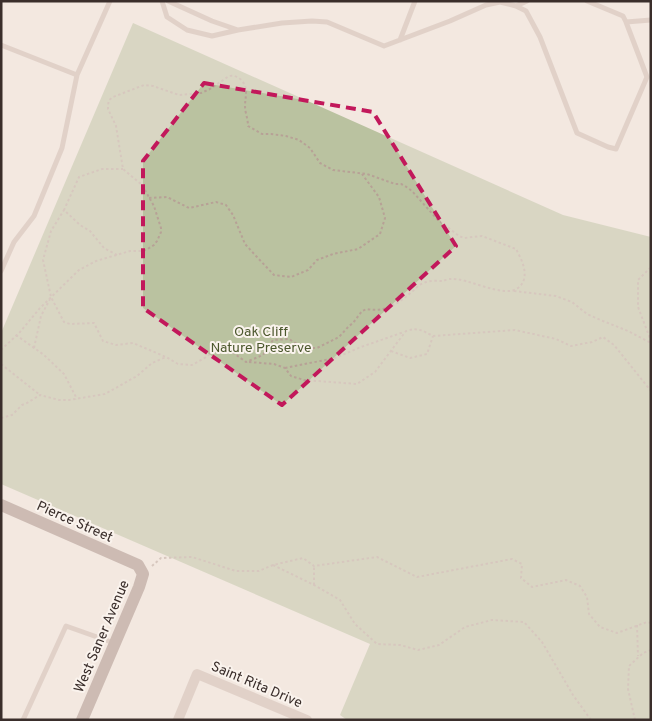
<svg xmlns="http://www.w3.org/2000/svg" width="652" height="721" viewBox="0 0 652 721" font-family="Overpass,sans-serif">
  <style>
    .green { fill: #bac2a0 }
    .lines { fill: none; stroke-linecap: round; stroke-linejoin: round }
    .path { stroke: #b7a196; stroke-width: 2; stroke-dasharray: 2.5 2.5; stroke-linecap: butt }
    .lane { stroke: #ccb7ac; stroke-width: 5 }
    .street { stroke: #ccb7ac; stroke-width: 10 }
    .secondary { stroke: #9f867d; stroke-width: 12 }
    .marked { fill: none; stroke: #c2185b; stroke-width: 4; stroke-dasharray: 10 6; stroke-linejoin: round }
    .labels { text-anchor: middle; stroke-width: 4; stroke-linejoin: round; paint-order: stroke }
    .park-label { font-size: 14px; fill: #4c582e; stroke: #faf3ed }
    .street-label { font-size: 14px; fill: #3a2e2b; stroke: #faf3ed }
  </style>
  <rect width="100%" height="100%" fill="#f3e8e0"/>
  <path class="green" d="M 133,23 L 563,215 L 651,237 L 651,720 L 347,720 L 340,715 L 370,644 L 1,484 L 1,333 Z"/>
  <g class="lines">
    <path class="path" d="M 149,198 L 167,197 L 189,208 L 216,202 L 226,205 L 233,215 L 245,244 L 256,256 L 274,275 L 291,277 L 308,270 L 317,260 L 333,254 L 358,249 L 380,234 L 385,218 L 379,197 L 362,174
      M 117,255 L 104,248 L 90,231 L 80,225 L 64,210 L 79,177 L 102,169 L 123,169
      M 651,268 L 649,269 L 638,280 L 638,307 L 651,341
      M 514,291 L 556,296 L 572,302 L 587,314 L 603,321 L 628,331 L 651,343
      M 16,335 L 44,355 L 64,374 L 77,399
      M 34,348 L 41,316 L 50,299
      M 1,350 L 20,332 L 40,308 L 79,270 L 96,261 L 130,251 L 141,251 L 146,250 L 154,245 L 157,241 L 161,232 L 161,228 L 154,206 L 142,185 L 123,169 L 116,126 L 108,109 L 108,105 L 109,100 L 113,97 L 144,85 L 153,86 L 179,95 L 201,93 L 210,89 L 229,76 C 239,74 247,84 246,93 C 246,98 245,101 245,106 C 245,112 248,119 248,126 L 262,134 L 271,134 L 286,136 L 299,140 L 310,148 L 320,163 L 333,170 L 367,174 L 395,184 L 401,184 L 405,186 L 412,191 L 437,219 L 459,236 L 464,238 L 482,236 L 516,249 C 522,260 531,278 518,288 C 504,299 467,277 450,279 C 448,279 445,280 443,281 C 437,281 429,280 424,283 C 420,284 417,287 414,290 C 400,302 387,313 367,309 L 362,311 L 353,323 L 349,326 L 339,337 L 317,348 L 303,348 L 289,339 L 273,340 L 263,355 L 246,362 C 236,355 228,347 215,347 L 208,356 L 192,365 L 178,364 L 166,357 L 133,343 L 116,345 L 103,341 L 94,323 L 70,324 L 64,322 L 51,297 L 43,260 L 51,231 L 64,210
      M 391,351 L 410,358 L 427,354 L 433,336
      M 249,362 L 274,364 L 285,368 L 291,376 L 304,380 L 357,384 L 375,372 L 406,331 C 418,327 423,331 433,336 L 515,330 L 556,339 L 571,346 L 592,342 L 603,337 L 614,345 L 651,391
      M 1,364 L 40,395
      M 285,368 L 335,358 L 361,347 L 404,332
      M 1,418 L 12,415 L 22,405 L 27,403 L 40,395 L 59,400 L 69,400 L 105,394 L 137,376 L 152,363 L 166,357
      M 273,565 L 314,585 L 340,600 L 355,624 L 377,644 L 400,645 L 418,650 L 439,645 L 465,627 L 492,620 L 524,622 L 542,642 L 573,695 L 591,720
      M 152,566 L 161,558 L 192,557 L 236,571 L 259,571 L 273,565 L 303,558 L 314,566 L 377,557 L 417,577 L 512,559 L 522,564 L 521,578 L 532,587 L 566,580 L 580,586 L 587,597 L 589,614 L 600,627 L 617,633 L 647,622 L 651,623
      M 314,585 L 314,566
      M 637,625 L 638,656
      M 635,720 L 628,689 L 629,666 L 643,653 L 651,650"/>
    <path class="lane" d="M 162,1 L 167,17 L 187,30 L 212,36 L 238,30 L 282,23 L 312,21 L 327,22 L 384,46 L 450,21 L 486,5 L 500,2 L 516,6 L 526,11 L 540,37 L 577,133 L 608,147 L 616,149 L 647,77 L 626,22 L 623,16 L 587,1
      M 168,1 L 212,21 L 238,30
      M 516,6 L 527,1
      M 626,22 L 651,20
      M 400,40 L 415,1
      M 1,45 L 77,75
      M 1,271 L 14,242 L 34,216 L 62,148 L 77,75 L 110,1
      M 23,720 L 66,626 L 114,643"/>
    <path class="street" d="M 178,720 L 197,674 L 307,720"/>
    <path class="secondary" d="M 1,505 L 138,565 L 143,574 L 139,587 L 82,720"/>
  </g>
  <path d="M0 0H652V721H0ZM 204,83 L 373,112 L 456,246 L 282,405 L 143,308 L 143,161 Z" fill="#f3e8e0" fill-opacity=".55" fill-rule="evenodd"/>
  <path class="marked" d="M 204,83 L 373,112 L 456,246 L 282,405 L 143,308 L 143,161 Z"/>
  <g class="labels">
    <g class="park-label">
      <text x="261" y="336">Oak Cliff<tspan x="261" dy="16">Nature Preserve</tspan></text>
    </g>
    <g class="street-label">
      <text transform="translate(75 521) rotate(24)" y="5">Pierce Street</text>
      <text transform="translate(101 636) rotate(-67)" y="5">West Saner Avenue</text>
      <text transform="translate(257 684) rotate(23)" y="5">Saint Rita Drive</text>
    </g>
  </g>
  <rect width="652" height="721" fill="none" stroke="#3a2e2b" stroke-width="5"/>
</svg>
